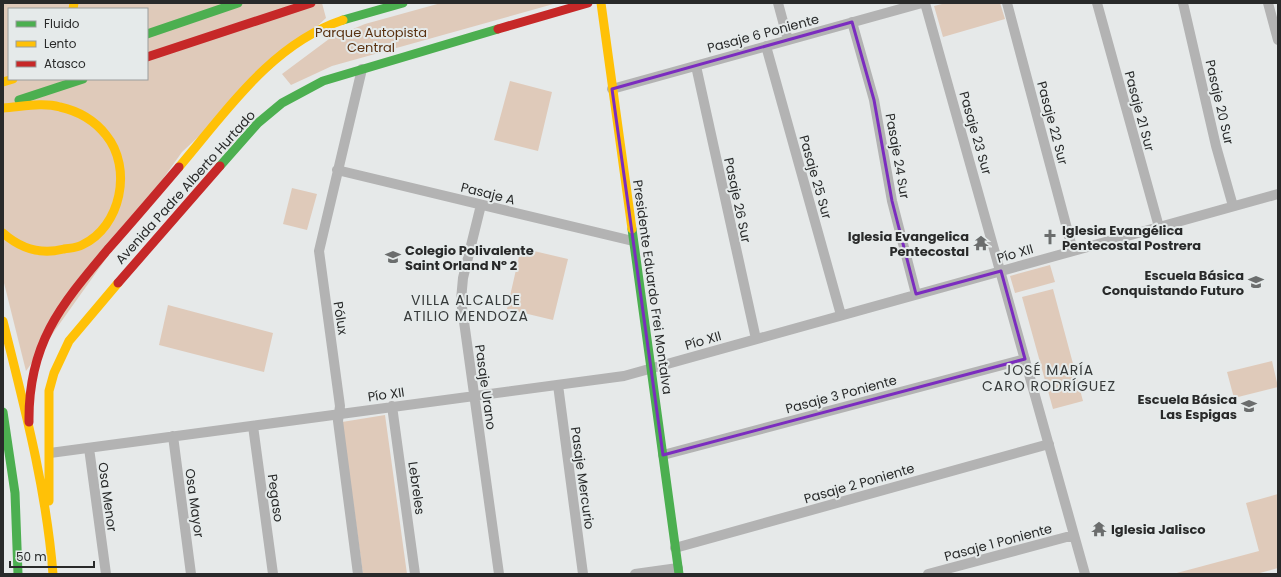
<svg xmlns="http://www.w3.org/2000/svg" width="1281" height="577" viewBox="0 0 1281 577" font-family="Poppins,sans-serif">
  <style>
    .green { fill: #dfcaba; fill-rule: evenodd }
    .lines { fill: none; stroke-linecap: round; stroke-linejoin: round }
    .street { stroke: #b3b3b3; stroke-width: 10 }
    .fast { stroke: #4caf50; stroke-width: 9 }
    .slow { stroke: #ffc107; stroke-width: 9 }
    .jam { stroke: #c62828; stroke-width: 9 }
    .marked { fill: none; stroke: #7b2cbf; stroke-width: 3; stroke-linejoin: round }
    .labels { text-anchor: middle; stroke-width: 4; stroke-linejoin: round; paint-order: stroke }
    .park-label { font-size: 13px; fill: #593110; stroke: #e5eaea }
    .street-label { font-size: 13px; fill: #292a2a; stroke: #e5eaea }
    .poi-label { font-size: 13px; font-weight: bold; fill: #292a2a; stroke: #e5eaea; text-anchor: start }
    .neighbourhood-label { font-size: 14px; letter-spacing: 1px; fill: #383b3b; stroke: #e5eaea }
  </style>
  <rect width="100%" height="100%" fill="#e6e9e9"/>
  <path class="green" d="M 3,3 L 322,3 L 326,18 L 182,152 L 26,371 L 3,279 ZM 9,9 L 147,9 L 147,79 L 9,79 Z
    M 441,3 L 557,3 L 332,66 L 291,85 L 282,74 L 329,39 L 365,24 Z
    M 946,3 L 1000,3 L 1005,19 L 943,37 L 934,6 Z
    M 510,81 L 552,92 L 538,151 L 494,140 Z
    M 292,188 L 317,194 L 307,230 L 283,224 Z
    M 521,248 L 568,259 L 553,320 L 507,309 Z
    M 1050,265 L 1055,282 L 1015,293 L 1010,276 Z
    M 1053,289 L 1083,401 L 1053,409 L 1022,297 Z
    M 168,305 L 273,333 L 264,372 L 159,345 Z
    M 1272,361 L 1278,387 L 1234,398 L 1227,372 Z
    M 385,415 L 407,574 L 363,574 L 342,422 Z
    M 1278,494 L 1278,568 L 1256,574 L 1173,574 L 1259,551 L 1246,503 Z"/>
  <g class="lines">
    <path class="street" d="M 778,3 L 788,40
      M 925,3 L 1085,574
      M 1007,3 L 1073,251
      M 1097,3 L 1159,227
      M 1183,3 L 1216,146 L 1233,206
      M 1268,3 L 1278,40
      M 852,22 L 874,100 L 892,201 L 916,294
      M 766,46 L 841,315
      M 696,66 L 756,339
      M 612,89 L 922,3
      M 337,170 L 633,241
      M 481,205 L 463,278 L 461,300 L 499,574
      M 558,385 L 583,574
      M 392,406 L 415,574
      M 253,426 L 273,574
      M 173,436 L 191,574
      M 89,448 L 106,574
      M 50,453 L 624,376 L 1278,194
      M 663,455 L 1025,359
      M 675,548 L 1049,444
      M 358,574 L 338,421 L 340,406 L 319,251 L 362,69
      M 635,574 L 678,568
      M 928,574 L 1074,535"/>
    <path class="fast" d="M 343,20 L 403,3
      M 147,34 L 238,3
      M 19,100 L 83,79
      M 220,166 L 258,123 L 282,103 L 323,81 L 498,29
      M 632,229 L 679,574
      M 3,412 L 15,493 L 18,574"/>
    <path class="slow" d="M 601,3 L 632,229
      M 73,9 L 74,3
      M 3,82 L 13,79
      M 3,108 C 21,107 42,102 60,107 C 78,111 95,121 106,135 C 133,168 121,227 82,245 C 77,248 70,248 64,249 C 41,255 21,249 3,233
      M 179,167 C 226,112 271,44 343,20
      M 3,321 C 24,405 46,487 53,574
      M 49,501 L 49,391 L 54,373 L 69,341 L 118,283"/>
    <path class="jam" d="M 498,29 L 588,3
      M 147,57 L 311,3
      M 118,283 L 220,166
      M 29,422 C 28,343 61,305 109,248 C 133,221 156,194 179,167"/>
  </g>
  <path class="marked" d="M 852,22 L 874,100 L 892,201 L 916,294 L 1001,271 L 1025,359 L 663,455 L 612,89 Z"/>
  <defs>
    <symbol id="church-bare" viewBox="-9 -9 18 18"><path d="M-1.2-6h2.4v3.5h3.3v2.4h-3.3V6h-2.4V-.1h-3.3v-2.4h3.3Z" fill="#6b6d6d" stroke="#e5eaea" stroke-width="2.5" paint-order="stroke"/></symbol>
    <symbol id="temple-bare" viewBox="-9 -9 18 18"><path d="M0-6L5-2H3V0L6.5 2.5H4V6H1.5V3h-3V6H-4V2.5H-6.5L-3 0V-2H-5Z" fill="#6b6d6d" stroke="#e5eaea" stroke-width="2.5" paint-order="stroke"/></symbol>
    <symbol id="school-bare" viewBox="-9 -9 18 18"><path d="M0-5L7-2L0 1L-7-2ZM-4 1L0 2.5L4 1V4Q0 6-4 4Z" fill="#6b6d6d" stroke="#e5eaea" stroke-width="2.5" paint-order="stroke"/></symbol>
  </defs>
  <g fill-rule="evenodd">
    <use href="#church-bare" x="1039" y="226" width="22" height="22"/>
    <use href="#temple-bare" x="970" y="232" width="22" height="22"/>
    <use href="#school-bare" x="382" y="246" width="22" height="22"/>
    <use href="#school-bare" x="1245" y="271" width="22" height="22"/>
    <use href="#school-bare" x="1238" y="395" width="22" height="22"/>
    <use href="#temple-bare" x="1088" y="518" width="22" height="22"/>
  </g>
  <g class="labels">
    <g class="park-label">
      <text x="371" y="37">Parque Autopista<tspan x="371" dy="15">Central</tspan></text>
    </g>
    <g class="street-label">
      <text transform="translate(763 33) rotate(-15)" y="5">Pasaje 6 Poniente</text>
      <text transform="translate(1220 102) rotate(77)" y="5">Pasaje 20 Sur</text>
      <text transform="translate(1140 111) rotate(75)" y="5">Pasaje 21 Sur</text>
      <text transform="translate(1053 123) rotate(75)" y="5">Pasaje 22 Sur</text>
      <text transform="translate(976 133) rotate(74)" y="5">Pasaje 23 Sur</text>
      <text transform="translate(898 156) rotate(80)" y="5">Pasaje 24 Sur</text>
      <text transform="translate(816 177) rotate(74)" y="5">Pasaje 25 Sur</text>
      <text transform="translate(185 187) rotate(-48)" y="5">Avenida Padre Alberto Hurtado</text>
      <text transform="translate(488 193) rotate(14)" y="5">Pasaje A</text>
      <text transform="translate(738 200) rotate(78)" y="5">Pasaje 26 Sur</text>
      <text transform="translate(1015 253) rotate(-16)" y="5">Pío XII</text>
      <text transform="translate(653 287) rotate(82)" y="5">Presidente Eduardo Frei Montalva</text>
      <text transform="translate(341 318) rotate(81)" y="5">Pólux</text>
      <text transform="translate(703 340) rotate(-16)" y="5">Pío XII</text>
      <text transform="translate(486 387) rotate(82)" y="5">Pasaje Urano</text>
      <text transform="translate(386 394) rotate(-8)" y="5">Pío XII</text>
      <text transform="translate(841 394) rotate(-15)" y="5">Pasaje 3 Poniente</text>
      <text transform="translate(583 478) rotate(82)" y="5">Pasaje Mercurio</text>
      <text transform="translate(859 483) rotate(-16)" y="5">Pasaje 2 Poniente</text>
      <text transform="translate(417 488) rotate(82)" y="5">Lebreles</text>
      <text transform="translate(108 497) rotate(82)" y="5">Osa Menor</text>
      <text transform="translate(276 498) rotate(82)" y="5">Pegaso</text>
      <text transform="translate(195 503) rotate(82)" y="5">Osa Mayor</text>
      <text transform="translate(998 542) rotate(-15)" y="5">Pasaje 1 Poniente</text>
    </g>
    <g class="poi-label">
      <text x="1062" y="235">Iglesia Evangélica<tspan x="1062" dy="15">Pentecostal Postrera</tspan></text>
      <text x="969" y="241" text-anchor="end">Iglesia Evangelica<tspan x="969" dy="15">Pentecostal</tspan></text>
      <text x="405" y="255">Colegio Polivalente<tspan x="405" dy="15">Saint Orland Nº 2</tspan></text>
      <text x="1244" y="280" text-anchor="end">Escuela Básica<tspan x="1244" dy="15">Conquistando Futuro</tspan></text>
      <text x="1237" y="404" text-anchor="end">Escuela Básica<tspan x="1237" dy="15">Las Espigas</tspan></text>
      <text x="1111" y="534">Iglesia Jalisco</text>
    </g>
    <g class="neighbourhood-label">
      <text x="466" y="305">VILLA ALCALDE<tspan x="466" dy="16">ATILIO MENDOZA</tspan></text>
      <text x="1049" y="375">JOSÉ MARÍA<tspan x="1049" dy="16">CARO RODRÍGUEZ</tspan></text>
    </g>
  </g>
  <rect width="1281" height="577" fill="none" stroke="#292a2a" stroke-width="8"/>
  <rect x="8" y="8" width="140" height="72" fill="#e5eaea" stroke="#9a9d9d"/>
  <rect x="16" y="21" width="20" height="6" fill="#4caf50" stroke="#9a9d9d"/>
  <text x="44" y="28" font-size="12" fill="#292a2a">Fluido</text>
  <rect x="16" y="41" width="20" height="6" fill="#ffc107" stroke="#9a9d9d"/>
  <text x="44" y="48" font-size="12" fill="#292a2a">Lento</text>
  <rect x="16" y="61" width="20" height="6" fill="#c62828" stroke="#9a9d9d"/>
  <text x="44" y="68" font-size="12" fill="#292a2a">Atasco</text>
  <path d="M10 561v6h84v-6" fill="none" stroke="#292a2a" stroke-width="2"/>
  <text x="16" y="561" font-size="12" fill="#292a2a" stroke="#e5eaea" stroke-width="3" paint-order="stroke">50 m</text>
</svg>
